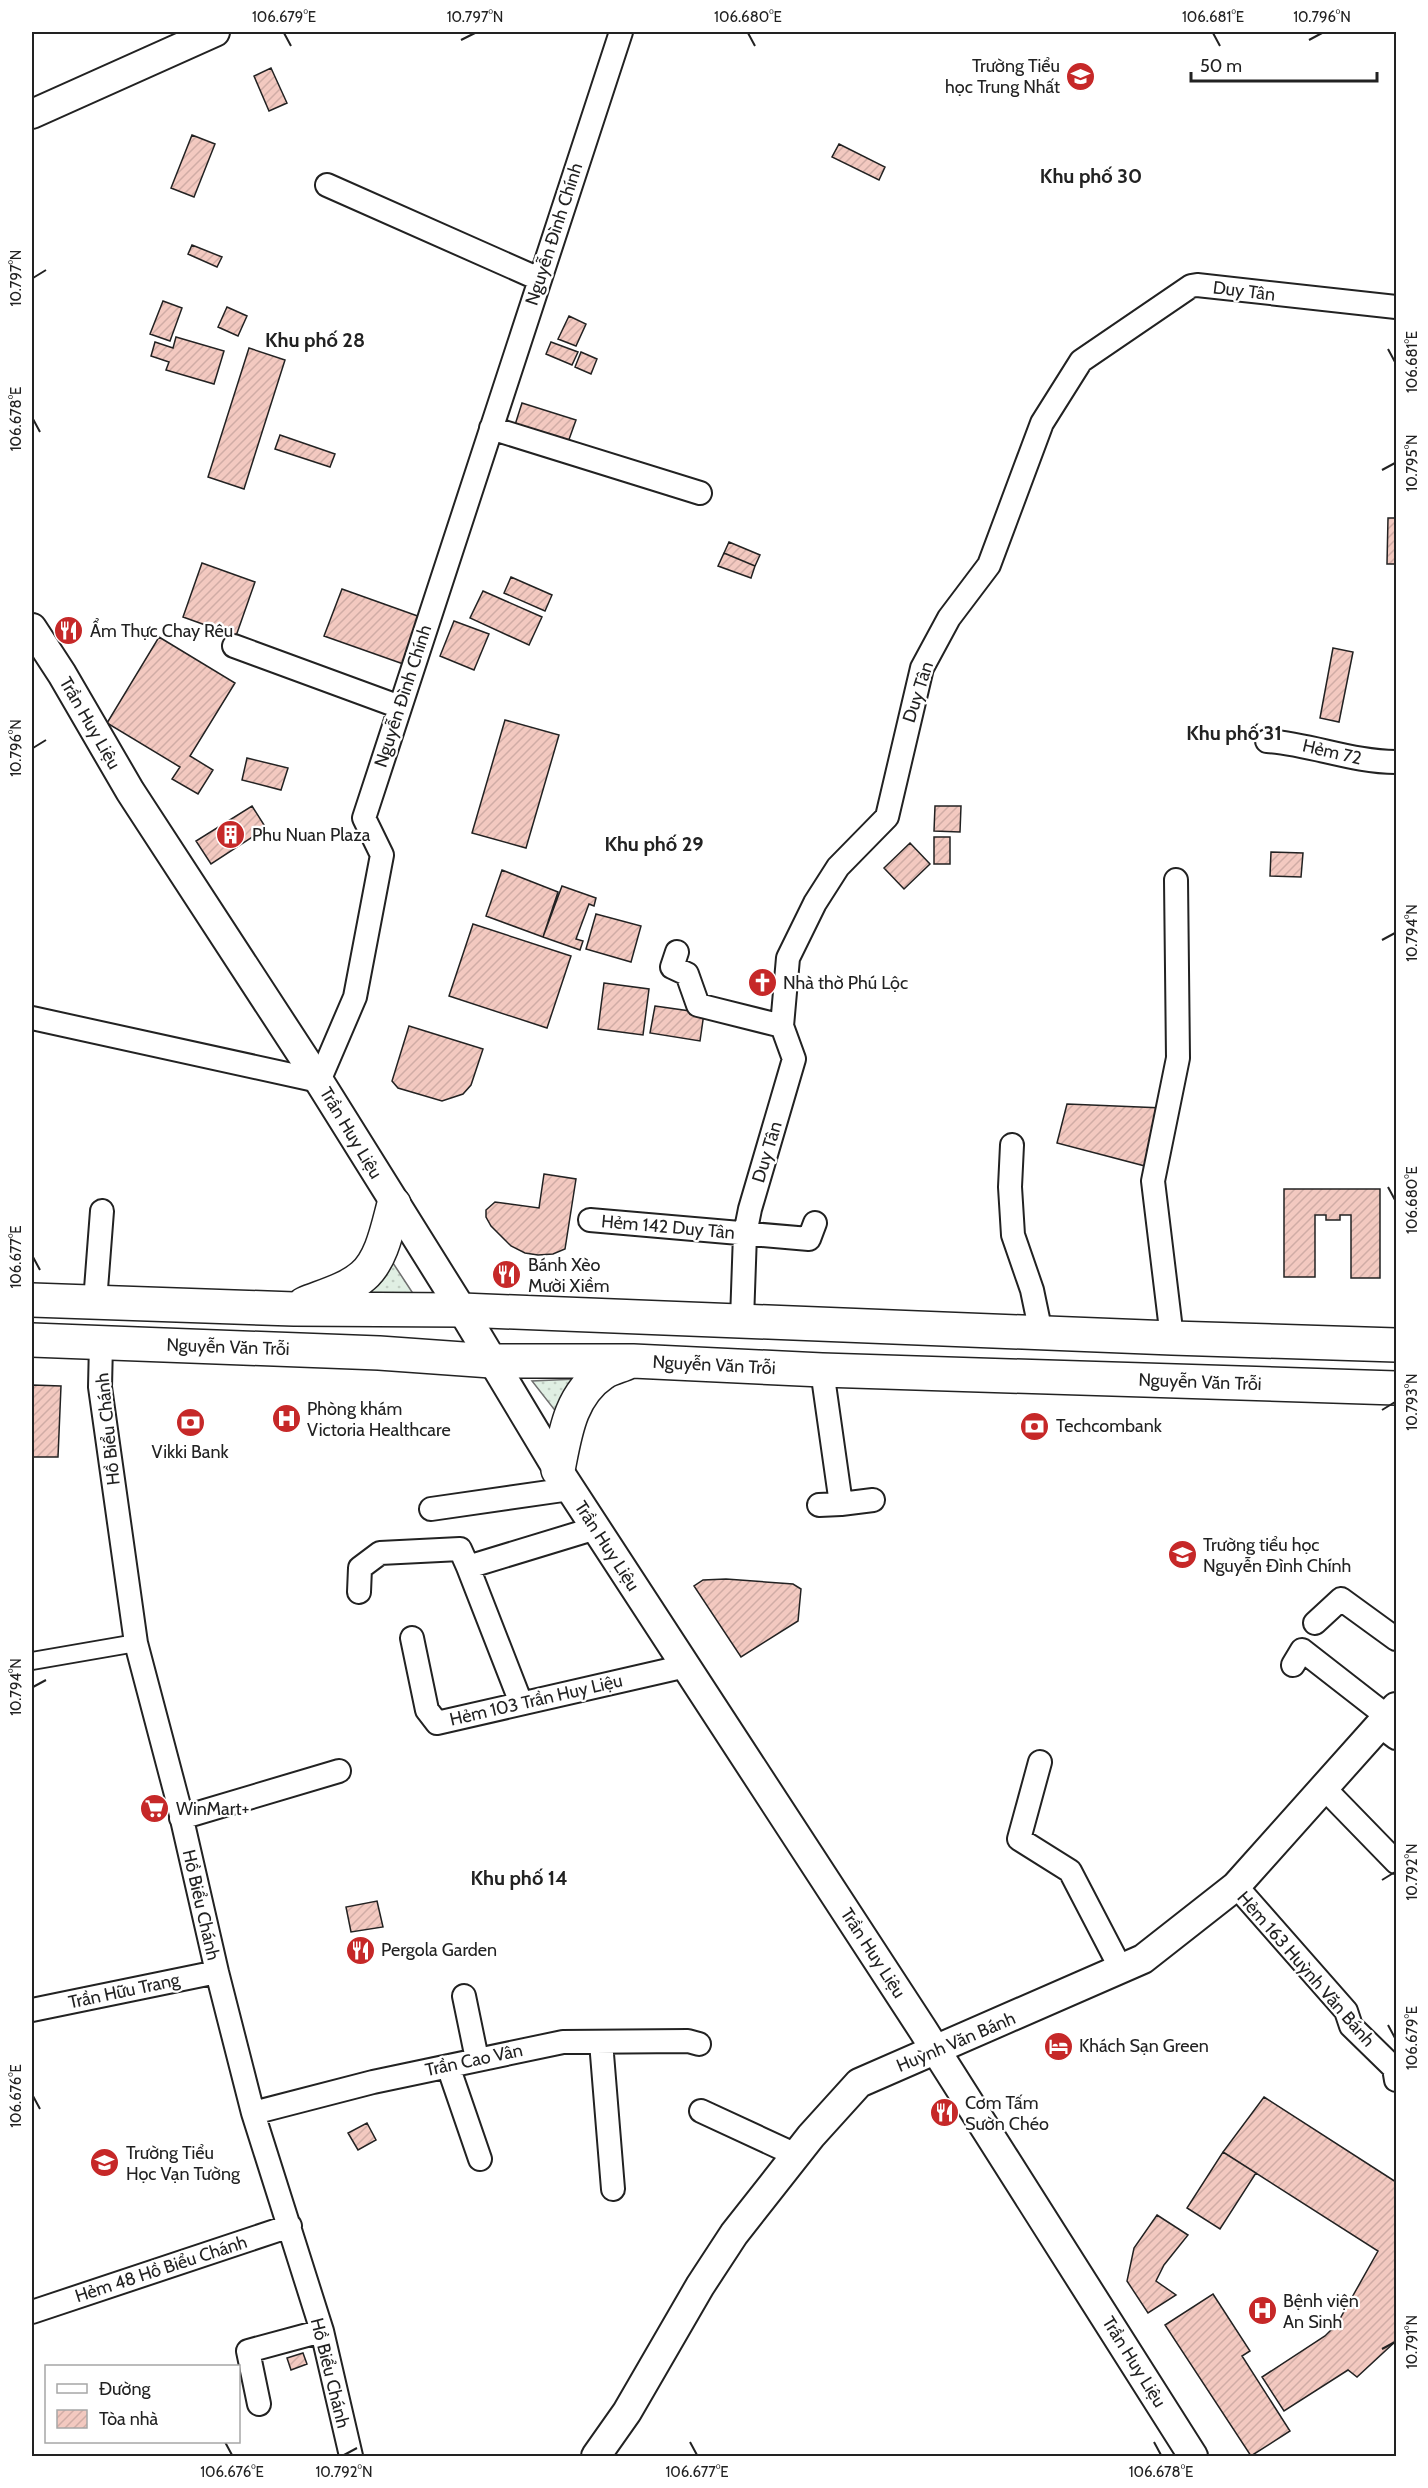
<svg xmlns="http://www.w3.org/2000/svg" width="1428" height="2488" viewBox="0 0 1428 2488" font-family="Cabin,sans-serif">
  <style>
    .grass { fill: url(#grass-dots); stroke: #6f6f6f; stroke-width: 1.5 }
    .building { fill: url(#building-hatch); stroke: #222; stroke-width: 1.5 }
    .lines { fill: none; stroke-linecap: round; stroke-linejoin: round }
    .pedestrian-casing { stroke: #222; stroke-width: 20 }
    .minor-casing { stroke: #222; stroke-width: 26 }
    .tertiary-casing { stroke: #222; stroke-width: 32 }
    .primary-casing { stroke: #222; stroke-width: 36 }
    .pedestrian { stroke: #fff; stroke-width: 16 }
    .minor { stroke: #fff; stroke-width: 22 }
    .tertiary { stroke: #fff; stroke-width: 28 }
    .primary { stroke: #fff; stroke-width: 33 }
    .ticks { fill: none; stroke: #222; stroke-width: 2 }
    .labels { text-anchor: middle; stroke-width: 4.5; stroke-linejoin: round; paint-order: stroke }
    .poi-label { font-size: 18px; fill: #222; stroke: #fff; text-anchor: start }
    .street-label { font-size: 18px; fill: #222; stroke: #fff }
    .neighbourhood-label { font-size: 20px; font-weight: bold; fill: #222; stroke: #fff }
    .neatline { fill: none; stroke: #222; stroke-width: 2 }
    .ticks-label { font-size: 15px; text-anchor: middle; fill: #222 }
  </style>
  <defs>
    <pattern id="grass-dots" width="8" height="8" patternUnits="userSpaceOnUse" patternTransform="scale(1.5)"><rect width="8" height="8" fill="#e0efe3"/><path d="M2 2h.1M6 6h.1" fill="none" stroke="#c0cdc2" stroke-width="1.8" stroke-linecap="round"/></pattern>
    <pattern id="building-hatch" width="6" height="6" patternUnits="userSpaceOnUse" patternTransform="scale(1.5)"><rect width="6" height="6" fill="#f3c9c0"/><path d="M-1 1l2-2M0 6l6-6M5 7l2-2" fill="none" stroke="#d0aca5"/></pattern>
  </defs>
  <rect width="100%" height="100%" fill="#fff"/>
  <path class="grass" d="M 391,1260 L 414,1295 L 369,1293 Z
    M 577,1379 L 557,1413 L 532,1381 Z"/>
  <path class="building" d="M 271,68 L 287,103 L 269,111 L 254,76 Z
    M 192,135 L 215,144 L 194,197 L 171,188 Z
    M 839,144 L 885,167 L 879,180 L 832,157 Z
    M 192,245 L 222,257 L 217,267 L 188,254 Z
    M 163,301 L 182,308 L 170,341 L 150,334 Z
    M 227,307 L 247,316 L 238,336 L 218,327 Z
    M 569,316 L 586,324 L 576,346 L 558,339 Z
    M 176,337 L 224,351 L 214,384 L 166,370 L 169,362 L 151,356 L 155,342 L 173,348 Z
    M 551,342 L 578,352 L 572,365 L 546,354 Z
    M 249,348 L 285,360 L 244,489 L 208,477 Z
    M 581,352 L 597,359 L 591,374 L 575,367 Z
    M 522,403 L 576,420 L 567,445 L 514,428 Z
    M 280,435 L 335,454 L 330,467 L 275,449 Z
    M 1388,518 L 1396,518 L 1396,564 L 1387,564 Z
    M 729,542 L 760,555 L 755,566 L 724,553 Z
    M 724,553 L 755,566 L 751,578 L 718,566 Z
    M 202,563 L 255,582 L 236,636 L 183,617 Z
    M 511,577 L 552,595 L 545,611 L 504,593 Z
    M 342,589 L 426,619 L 409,666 L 324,636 Z
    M 483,591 L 542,617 L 529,645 L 470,618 Z
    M 454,621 L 489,634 L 474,670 L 440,656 Z
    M 159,637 L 235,683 L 190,756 L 213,770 L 198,794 L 172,779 L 180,767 L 107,723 Z
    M 1333,648 L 1353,652 L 1339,722 L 1320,718 Z
    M 505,720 L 559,735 L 526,848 L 472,833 Z
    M 247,758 L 288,768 L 281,790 L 242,780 Z
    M 252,806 L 266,828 L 211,864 L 196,841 Z
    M 935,806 L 961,806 L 960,832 L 934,831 Z
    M 934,837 L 950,837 L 950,864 L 934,864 Z
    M 910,843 L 930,864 L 904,889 L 884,868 Z
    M 1271,852 L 1303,853 L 1301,877 L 1270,876 Z
    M 502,870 L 558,892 L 543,937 L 486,916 Z
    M 562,886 L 596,898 L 594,906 L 589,904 L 576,939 L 583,941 L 580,950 L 543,937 Z
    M 596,914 L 641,926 L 631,962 L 586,949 Z
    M 473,924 L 571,956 L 547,1028 L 449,996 Z
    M 604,983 L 649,989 L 643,1035 L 598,1029 Z
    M 655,1006 L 704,1013 L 700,1041 L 650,1033 Z
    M 409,1026 L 483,1049 L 471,1085 L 463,1094 L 442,1101 L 398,1088 L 392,1081 Z
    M 1067,1104 L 1163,1108 L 1145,1166 L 1057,1143 Z
    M 544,1174 L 576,1179 L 565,1249 L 553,1254 L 538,1255 L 525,1253 L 511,1246 L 491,1226 L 486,1217 L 486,1210 L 495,1202 L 539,1208 Z
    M 1284,1189 L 1380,1189 L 1380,1278 L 1351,1278 L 1351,1215 L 1340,1215 L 1340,1220 L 1326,1220 L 1326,1215 L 1315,1215 L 1315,1277 L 1284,1277 Z
    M 32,1385 L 61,1386 L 58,1457 L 32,1457 Z
    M 726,1579 L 793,1584 L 801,1589 L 798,1621 L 741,1657 L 694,1586 L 703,1580 Z
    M 377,1901 L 383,1927 L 351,1932 L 346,1907 Z
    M 1264,2097 L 1396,2182 L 1396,2341 L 1357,2377 L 1348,2370 L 1284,2411 L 1262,2377 L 1325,2336 L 1337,2324 L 1378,2251 L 1223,2152 Z
    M 367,2123 L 376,2140 L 358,2150 L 348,2133 Z
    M 1223,2152 L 1256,2173 L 1220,2229 L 1187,2208 Z
    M 1157,2215 L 1188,2235 L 1164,2265 L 1156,2281 L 1176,2295 L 1148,2313 L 1127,2281 L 1134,2248 Z
    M 1213,2294 L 1250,2351 L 1242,2356 L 1290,2431 L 1251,2456 L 1165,2325 Z
    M 303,2353 L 307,2364 L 291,2370 L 287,2358 Z"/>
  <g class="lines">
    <defs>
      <path id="pedestrian" d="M 32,1661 L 136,1643"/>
      <path id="minor" d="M 327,185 L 539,279
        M 491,428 L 700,493
        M 234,646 L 400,707
        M 1267,741 C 1311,744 1352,762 1396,762
        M 677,952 L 672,967 L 687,974 L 698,1005 L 782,1026
        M 32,1018 L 319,1081 L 355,997 L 382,855 L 364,818 L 621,32
        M 1012,1145 L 1010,1187 L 1013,1235 L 1032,1290 L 1041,1333
        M 590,1220 L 809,1239 L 815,1223
        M 95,1302 L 102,1211
        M 742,1320 L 745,1234 L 750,1209 L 794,1059 L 782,1026 L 788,958 L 815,903 L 838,867 L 887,817 L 922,668 L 949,618 L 989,565 L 1042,423 L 1081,361 L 1191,286 L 1197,285 L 1396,307
        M 1172,1338 L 1153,1181 L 1178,1058 L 1176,880
        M 101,1343 L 100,1387 L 136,1643 L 178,1802 L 217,1972 L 253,2113 L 322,2331 L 351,2456
        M 822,1370 L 841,1504 L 873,1500
        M 819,1505 L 841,1504
        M 431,1509 L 570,1489
        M 468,1567 L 521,1703
        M 359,1592 L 360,1568 L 380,1553 L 460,1549 L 468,1567 L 596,1528
        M 1315,1623 L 1341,1599 L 1396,1639
        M 412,1638 L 427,1710 L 437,1723 L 686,1666
        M 1293,1665 L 1302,1650 L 1388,1717
        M 1380,1726 L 1396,1738
        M 1040,1762 L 1019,1839 L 1070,1871 L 1121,1969
        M 1325,1789 L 1396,1862
        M 181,1818 L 339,1771
        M 1236,1886 L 1346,2011 L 1351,2026 L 1394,2068 L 1396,2080
        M 464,1996 L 477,2059
        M 32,2010 L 217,1972
        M 601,2042 L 613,2189
        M 448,2066 L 480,2159
        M 701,2111 L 796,2155
        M 253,2113 L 373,2082 L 563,2042 L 688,2041 L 699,2044
        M 32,2312 L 290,2226
        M 259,2404 L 248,2351 L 322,2331"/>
      <path id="tertiary" d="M 32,114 L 215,32
        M 32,628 L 62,674 L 130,791 L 319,1081 L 462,1310 L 558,1470 L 923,2030 L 1193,2456
        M 596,2456 L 627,2412 L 700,2286 L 734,2234 L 811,2136 L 859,2083 L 1143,1959 L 1236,1886 L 1396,1707"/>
      <path id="primary" d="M 32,1300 L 294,1309 L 462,1310 L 1172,1338 L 1396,1345
        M 304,1304 C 323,1296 347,1290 363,1276 C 382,1260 388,1226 394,1204
        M 32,1340 L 379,1353 L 491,1361 L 633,1361 L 822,1370 L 1396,1388
        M 558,1470 C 565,1434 570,1395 603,1373 C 610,1368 621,1366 629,1362"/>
    </defs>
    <use href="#pedestrian" class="pedestrian-casing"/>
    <use href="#minor" class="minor-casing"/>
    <use href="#tertiary" class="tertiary-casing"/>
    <use href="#primary" class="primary-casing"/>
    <use href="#pedestrian" class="pedestrian"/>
    <use href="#minor" class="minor"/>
    <use href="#tertiary" class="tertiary"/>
    <use href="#primary" class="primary"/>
  </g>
  <path class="ticks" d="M 284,33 L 291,46M 748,33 L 755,46M 1213,33 L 1220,46M 461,40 L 475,33M 1309,40 L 1322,33M 33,278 L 46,270M 1388,349 L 1395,362M 33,419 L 40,432M 1382,470 L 1395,463M 33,748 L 46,740M 1382,940 L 1395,933M 1388,1187 L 1395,1200M 33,1257 L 40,1270M 1382,1410 L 1395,1402M 33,1687 L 46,1680M 1382,1880 L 1395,1872M 1388,2025 L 1395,2038M 33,2096 L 40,2109M 1382,2349 L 1395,2342M 225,2442 L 232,2455M 690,2442 L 697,2455M 1154,2442 L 1161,2455M 344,2455 L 357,2448"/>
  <defs>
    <symbol id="school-disc" viewBox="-11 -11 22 22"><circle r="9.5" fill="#c62828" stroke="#fff"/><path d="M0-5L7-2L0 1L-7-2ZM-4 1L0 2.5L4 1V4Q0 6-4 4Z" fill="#fff"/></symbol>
    <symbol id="restaurant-disc" viewBox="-11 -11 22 22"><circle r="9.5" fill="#c62828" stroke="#fff"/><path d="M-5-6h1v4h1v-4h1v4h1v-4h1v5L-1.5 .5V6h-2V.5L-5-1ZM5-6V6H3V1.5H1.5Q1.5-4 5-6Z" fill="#fff"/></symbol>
    <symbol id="building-disc" viewBox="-11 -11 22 22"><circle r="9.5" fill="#c62828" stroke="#fff"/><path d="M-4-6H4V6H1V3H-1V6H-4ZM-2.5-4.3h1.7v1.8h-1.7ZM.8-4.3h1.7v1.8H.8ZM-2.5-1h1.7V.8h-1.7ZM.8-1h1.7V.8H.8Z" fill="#fff"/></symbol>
    <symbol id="church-disc" viewBox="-11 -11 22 22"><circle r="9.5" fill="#c62828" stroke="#fff"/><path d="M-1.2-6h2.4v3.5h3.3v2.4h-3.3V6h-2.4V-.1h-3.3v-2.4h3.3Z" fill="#fff"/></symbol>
    <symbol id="hospital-disc" viewBox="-11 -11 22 22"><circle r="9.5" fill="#c62828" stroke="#fff"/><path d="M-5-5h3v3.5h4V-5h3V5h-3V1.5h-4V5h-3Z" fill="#fff"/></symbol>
    <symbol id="bank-disc" viewBox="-11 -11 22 22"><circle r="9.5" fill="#c62828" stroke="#fff"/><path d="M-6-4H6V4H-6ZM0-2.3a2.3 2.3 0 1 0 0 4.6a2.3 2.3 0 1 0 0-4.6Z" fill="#fff"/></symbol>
    <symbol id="supermarket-disc" viewBox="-11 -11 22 22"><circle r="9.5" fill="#c62828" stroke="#fff"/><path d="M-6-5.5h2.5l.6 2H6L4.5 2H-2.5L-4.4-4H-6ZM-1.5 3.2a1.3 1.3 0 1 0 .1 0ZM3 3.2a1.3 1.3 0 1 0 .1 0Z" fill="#fff"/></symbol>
    <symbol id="hotel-disc" viewBox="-11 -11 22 22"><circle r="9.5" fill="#c62828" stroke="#fff"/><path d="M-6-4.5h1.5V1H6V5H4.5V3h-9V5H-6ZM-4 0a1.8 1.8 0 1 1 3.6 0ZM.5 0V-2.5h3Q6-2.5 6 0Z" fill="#fff"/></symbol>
  </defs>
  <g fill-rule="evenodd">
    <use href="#school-disc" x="1064" y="60" width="33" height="33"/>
    <use href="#restaurant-disc" x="52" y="614" width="33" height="33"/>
    <use href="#building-disc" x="214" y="818" width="33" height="33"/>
    <use href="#church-disc" x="746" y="966" width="33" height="33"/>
    <use href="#restaurant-disc" x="490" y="1258" width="33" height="33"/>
    <use href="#hospital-disc" x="270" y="1402" width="33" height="33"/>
    <use href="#bank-disc" x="174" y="1406" width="33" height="33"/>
    <use href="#bank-disc" x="1018" y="1410" width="33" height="33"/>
    <use href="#school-disc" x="1166" y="1538" width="33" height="33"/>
    <use href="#supermarket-disc" x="138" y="1792" width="33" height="33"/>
    <use href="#restaurant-disc" x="344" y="1934" width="33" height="33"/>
    <use href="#hotel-disc" x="1042" y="2030" width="33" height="33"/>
    <use href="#restaurant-disc" x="928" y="2096" width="33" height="33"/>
    <use href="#school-disc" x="88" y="2146" width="33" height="33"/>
    <use href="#hospital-disc" x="1246" y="2294" width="33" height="33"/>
  </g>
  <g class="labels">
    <g class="poi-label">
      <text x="1060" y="72" text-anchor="end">Trường Tiểu<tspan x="1060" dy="21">học Trung Nhất</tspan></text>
      <text x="90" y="637">Ẩm Thực Chay Rêu</text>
      <text x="252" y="841">Phu Nuan Plaza</text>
      <text x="783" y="989">Nhà thờ Phú Lộc</text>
      <text x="528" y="1271">Bánh Xèo<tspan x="528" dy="21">Mười Xiềm</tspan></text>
      <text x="307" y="1415">Phòng khám<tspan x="307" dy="21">Victoria Healthcare</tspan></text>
      <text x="1056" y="1432">Techcombank</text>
      <text x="190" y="1458" text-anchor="middle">Vikki Bank</text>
      <text x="1203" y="1551">Trường tiểu học<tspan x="1203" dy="21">Nguyễn Đình Chính</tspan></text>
      <text x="176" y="1815">WinMart+</text>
      <text x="381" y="1956">Pergola Garden</text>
      <text x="1079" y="2052">Khách Sạn Green</text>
      <text x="965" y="2109">Cơm Tấm<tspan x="965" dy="21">Sườn Chéo</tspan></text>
      <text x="126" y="2159">Trường Tiểu<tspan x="126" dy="21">Học Vạn Tường</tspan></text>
      <text x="1283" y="2307">Bệnh viện<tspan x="1283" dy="21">An Sinh</tspan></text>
    </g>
    <g class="street-label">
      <text transform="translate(554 234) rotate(-72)" y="6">Nguyễn Đình Chính</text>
      <text transform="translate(1244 291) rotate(7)" y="6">Duy Tân</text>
      <text transform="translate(918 692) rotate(-72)" y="6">Duy Tân</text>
      <text transform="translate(403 696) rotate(-72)" y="6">Nguyễn Đình Chính</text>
      <text transform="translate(90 723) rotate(60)" y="6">Trần Huy Liệu</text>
      <text transform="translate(1332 752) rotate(13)" y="6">Hẻm 72</text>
      <text transform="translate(351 1133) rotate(59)" y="6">Trần Huy Liệu</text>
      <text transform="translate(767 1152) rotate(-73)" y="6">Duy Tân</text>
      <text transform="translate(668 1227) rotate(5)" y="6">Hẻm 142 Duy Tân</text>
      <text transform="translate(228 1347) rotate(2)" y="6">Nguyễn Văn Trỗi</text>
      <text transform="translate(714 1365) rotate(3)" y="6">Nguyễn Văn Trỗi</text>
      <text transform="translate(1200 1382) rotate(2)" y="6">Nguyễn Văn Trỗi</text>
      <text transform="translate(108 1429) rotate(-96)" y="6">Hồ Biểu Chánh</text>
      <text transform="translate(607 1546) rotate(57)" y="6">Trần Huy Liệu</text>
      <text transform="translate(536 1700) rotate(-13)" y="6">Hẻm 103 Trần Huy Liệu</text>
      <text transform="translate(201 1905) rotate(77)" y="6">Hồ Biểu Chánh</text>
      <text transform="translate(873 1953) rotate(57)" y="6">Trần Huy Liệu</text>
      <text transform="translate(1306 1969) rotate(49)" y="6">Hẻm 163 Huỳnh Văn Bánh</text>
      <text transform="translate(124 1991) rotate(-12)" y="6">Trần Hữu Trang</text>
      <text transform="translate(956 2042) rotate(-23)" y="6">Huỳnh Văn Bánh</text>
      <text transform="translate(474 2060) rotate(-12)" y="6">Trần Cao Vân</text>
      <text transform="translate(161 2269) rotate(-18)" y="6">Hẻm 48 Hồ Biểu Chánh</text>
      <text transform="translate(1134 2362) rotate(58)" y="6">Trần Huy Liệu</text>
      <text transform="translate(330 2373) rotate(76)" y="6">Hồ Biểu Chánh</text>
    </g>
    <g class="neighbourhood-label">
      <text x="1091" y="183">Khu phố 30</text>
      <text x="315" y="347">Khu phố 28</text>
      <text x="1234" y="740">Khu phố 31</text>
      <text x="654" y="851">Khu phố 29</text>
      <text x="519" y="1885">Khu phố 14</text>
    </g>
  </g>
  <rect width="1428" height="2488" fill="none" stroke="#ffffff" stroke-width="66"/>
  <rect x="45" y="2365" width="195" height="78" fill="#ffffff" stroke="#a7a7a7" stroke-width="1.5"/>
  <rect x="57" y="2384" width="30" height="9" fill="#ffffff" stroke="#a7a7a7" stroke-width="1.5"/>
  <text x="99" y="2395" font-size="18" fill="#222222">Đường</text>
  <rect x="57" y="2410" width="30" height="18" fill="url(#building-hatch)" stroke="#a7a7a7" stroke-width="1.5"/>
  <text x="99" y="2425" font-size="18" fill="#222222">Tòa nhà</text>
  <path d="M1191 72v9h186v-9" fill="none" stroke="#222222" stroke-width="3"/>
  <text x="1200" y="72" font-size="18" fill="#222222" stroke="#ffffff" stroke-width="4.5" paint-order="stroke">50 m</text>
  <rect x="33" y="33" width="1362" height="2422" class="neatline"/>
  <g class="ticks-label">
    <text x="284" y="22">106.679°E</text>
    <text x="475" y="22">10.797°N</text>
    <text x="748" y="22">106.680°E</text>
    <text x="1213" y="22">106.681°E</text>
    <text x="1322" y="22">10.796°N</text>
    <text transform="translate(16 278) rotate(-90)" y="5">10.797°N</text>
    <text transform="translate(1412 362) rotate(-90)" y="5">106.681°E</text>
    <text transform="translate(16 419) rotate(-90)" y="5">106.678°E</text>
    <text transform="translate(1412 463) rotate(-90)" y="5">10.795°N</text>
    <text transform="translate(16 748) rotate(-90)" y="5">10.796°N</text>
    <text transform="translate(1412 933) rotate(-90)" y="5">10.794°N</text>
    <text transform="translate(1412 1200) rotate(-90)" y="5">106.680°E</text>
    <text transform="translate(16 1257) rotate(-90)" y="5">106.677°E</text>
    <text transform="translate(1412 1402) rotate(-90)" y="5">10.793°N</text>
    <text transform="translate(16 1687) rotate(-90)" y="5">10.794°N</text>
    <text transform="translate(1412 1872) rotate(-90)" y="5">10.792°N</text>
    <text transform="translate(1412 2038) rotate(-90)" y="5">106.679°E</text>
    <text transform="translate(16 2096) rotate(-90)" y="5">106.676°E</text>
    <text transform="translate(1412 2342) rotate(-90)" y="5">10.791°N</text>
    <text x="232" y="2477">106.676°E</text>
    <text x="344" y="2477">10.792°N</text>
    <text x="697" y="2477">106.677°E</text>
    <text x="1161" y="2477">106.678°E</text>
  </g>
</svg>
